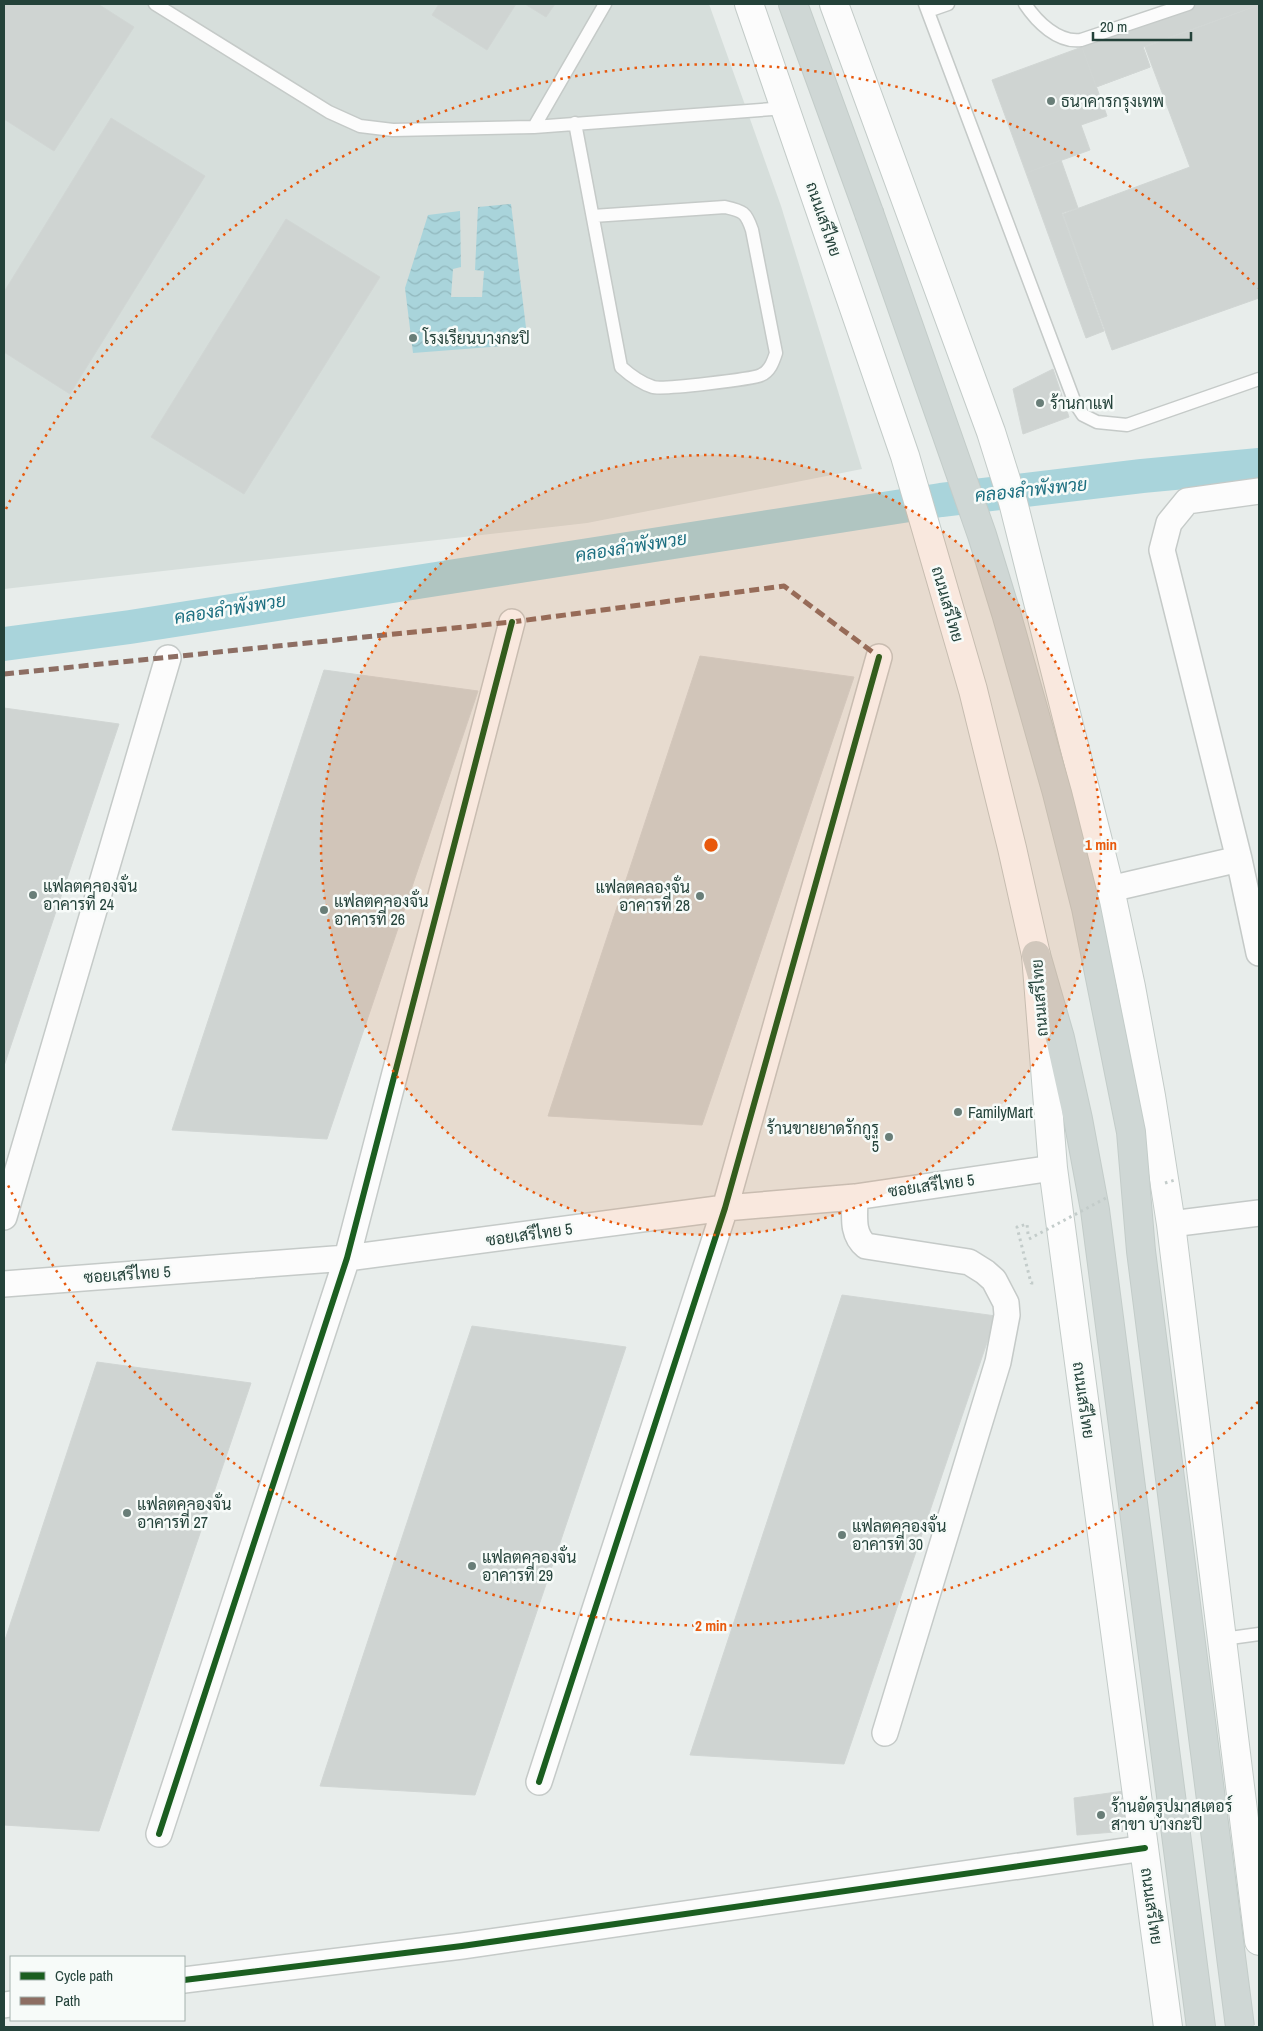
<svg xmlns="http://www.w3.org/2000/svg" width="1263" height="2031" viewBox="0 0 1263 2031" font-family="'Archivo Narrow',Sarabun,sans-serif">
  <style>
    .built { fill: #d6dedb }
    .water { fill: url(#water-waves) }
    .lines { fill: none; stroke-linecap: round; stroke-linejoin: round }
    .canal { stroke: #a9d4db; stroke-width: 34 }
    .building { fill: #cfd4d2; stroke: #d1d6d4 }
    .service-casing { stroke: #c5cac8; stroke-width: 15 }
    .minor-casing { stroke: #c5cac8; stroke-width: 28 }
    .secondary-casing { stroke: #c3cbc8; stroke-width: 30 }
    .primary-casing { stroke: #c3ccc9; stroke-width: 30 }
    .path { stroke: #c3ccca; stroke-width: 3; stroke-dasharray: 2.5 4; stroke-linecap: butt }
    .service { stroke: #fcfcfc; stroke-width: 12 }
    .minor { stroke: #fcfcfc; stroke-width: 25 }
    .secondary { stroke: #fcfcfc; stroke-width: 28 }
    .primary { stroke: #cfd7d5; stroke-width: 28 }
    .primary-bridge-casing { stroke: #c3ccc9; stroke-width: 30; stroke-linecap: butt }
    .path-bridge { stroke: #c3ccca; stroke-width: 3; stroke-dasharray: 2.5 4; stroke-linecap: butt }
    .primary-bridge { stroke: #cfd7d5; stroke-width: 28 }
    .quiet { stroke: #8d6e63; stroke-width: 5; stroke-dasharray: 10 5; stroke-linecap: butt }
    .cycleway-casing { stroke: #f7fbf9; stroke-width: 9 }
    .cycleway { stroke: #1b5e20; stroke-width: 6 }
    .ring { fill: none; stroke: #e8590c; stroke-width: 2.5; stroke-dasharray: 2.5 5 }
    .poi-dot { fill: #697e78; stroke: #f7fbf9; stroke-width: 2 }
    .labels { text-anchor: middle; stroke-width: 5; stroke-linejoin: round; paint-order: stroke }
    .poi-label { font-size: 16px; fill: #24423a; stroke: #f7fbf9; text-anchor: start }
    .street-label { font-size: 16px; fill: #24423a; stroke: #f7fbf9 }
    .water-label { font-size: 18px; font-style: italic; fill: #1c6f80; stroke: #f7fbf9 }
    .centre { fill: #e8590c; stroke: #f7fbf9; stroke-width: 2.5 }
    .ring-label { font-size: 15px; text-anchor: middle; font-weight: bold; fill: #e8590c; stroke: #f7fbf9; stroke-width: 5; stroke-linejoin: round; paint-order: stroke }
  </style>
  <defs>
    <pattern id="water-waves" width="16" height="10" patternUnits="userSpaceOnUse" patternTransform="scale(1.25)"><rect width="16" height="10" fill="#a9d4db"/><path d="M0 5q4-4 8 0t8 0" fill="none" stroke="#91b7bd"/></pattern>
  </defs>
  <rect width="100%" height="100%" fill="#e8edeb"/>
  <path class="built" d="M 4,4 L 709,4 L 781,206 L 862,469 L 587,523 L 4,589 Z"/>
  <path class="water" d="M 511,204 L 528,344 L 413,353 L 405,288 L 428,215 L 460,211 L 461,267 L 453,269 L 451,297 L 482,297 L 484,271 L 475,270 L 478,207 Z"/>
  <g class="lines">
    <path class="canal" d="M 4,644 L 130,627 L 941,500 L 1142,476 L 1259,465"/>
  </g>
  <path class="building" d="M 4,4 L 98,4 L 134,27 L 54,151 L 4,119 Z
    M 439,4 L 516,4 L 487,50 L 432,15 Z
    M 525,4 L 555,4 L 546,17 Z
    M 1198,4 L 1259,5 L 1143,47 L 1150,67 L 1096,87 L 1082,47 Z
    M 1198,4 L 1259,5 L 1143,47 L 1150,67 L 1096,87 L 1082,47 Z
    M 1259,5 L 1259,298 L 1112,350 L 1063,214 L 1190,167 L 1145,47 Z
    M 1082,47 L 1107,116 L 1081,125 L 1090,150 L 1026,173 L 992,80 Z
    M 111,118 L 205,176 L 70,394 L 4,352 L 4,292 Z
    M 1061,160 L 1078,208 L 1062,213 L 1104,331 L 1086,338 L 1026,173 Z
    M 286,219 L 380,277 L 244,494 L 151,437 Z
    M 1053,369 L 1069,417 L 1023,434 L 1013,389 Z
    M 700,656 L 854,677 L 702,1125 L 548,1116 Z
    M 324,670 L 478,691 L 327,1139 L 172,1130 Z
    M 4,708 L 119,724 L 4,1066 Z
    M 842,1295 L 996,1316 L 844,1764 L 690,1755 Z
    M 472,1326 L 626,1347 L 475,1795 L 320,1786 Z
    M 97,1362 L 251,1383 L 99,1831 L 4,1825 L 4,1643 Z
    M 1124,1791 L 1127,1831 L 1077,1835 L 1074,1798 Z"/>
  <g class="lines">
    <defs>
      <path id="service" d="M 155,4 L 329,112 L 360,126 L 393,130 L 534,127 L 786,108
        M 925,4 L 1075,403 L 1083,415 L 1097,422 L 1127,425 L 1259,379
        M 1025,4 C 1037,22 1058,43 1081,40 L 1188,4
        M 928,11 L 948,4
        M 575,123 L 621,367 C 631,376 640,383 653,387 C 662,390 753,379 761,375 C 770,371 773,362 776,353 L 752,230 C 746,212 743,211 725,207 L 593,216
        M 534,127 L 605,4
        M 1223,1639 L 1259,1634"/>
      <path id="minor" d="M 1259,491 L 1187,501 L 1169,523 L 1162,550 L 1239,859 L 1259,953
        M 1110,889 L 1239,859
        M 855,1197 C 855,1215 851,1234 866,1246 L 969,1262 L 985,1272 L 994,1280 L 1006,1303 L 1007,1315 L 998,1362 L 885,1733
        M 4,1217 L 168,658
        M 1171,1224 L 1259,1213
        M 4,1284 L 347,1258 L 725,1208 L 855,1197 L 1053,1168
        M 539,1782 L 725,1208 L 879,657
        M 159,1834 L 347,1258 L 512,622
        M 184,1980 L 462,1946 L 1145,1848
        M 4,2005 L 11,2004"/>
      <path id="secondary" d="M 749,4 L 905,456 L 973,690 L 1012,848 L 1036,955 L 1053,1168 L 1168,2027
        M 834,4 L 991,432 L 1013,502 L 1110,889 L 1131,987 L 1151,1096 L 1171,1224 L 1259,1941"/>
      <path id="primary" d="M 793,4 L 869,213
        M 1036,955 L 1060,1038 L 1078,1119 L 1095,1210 L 1201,2027"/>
    </defs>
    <use href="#service" class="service-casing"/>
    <use href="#minor" class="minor-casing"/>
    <use href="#secondary" class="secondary-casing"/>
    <use href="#primary" class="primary-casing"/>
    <path class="path" d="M 1028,1234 L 1027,1224 L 1017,1227 L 1031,1283 L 1037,1283"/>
    <use href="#service" class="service"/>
    <use href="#minor" class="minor"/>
    <use href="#secondary" class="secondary"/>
    <use href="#primary" class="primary"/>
    <defs>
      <path id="primary-bridge" d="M 869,213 L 982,535 L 1006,613 L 1057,793 L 1086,908 L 1131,1132 L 1141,1251 L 1240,2027"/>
    </defs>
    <use href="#primary-bridge" class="primary-bridge-casing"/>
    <path class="path-bridge" d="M 1165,1183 L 1175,1180
      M 1029,1239 L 1106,1198"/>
    <use href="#primary-bridge" class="primary-bridge"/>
    <path class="quiet" d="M 4,674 L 512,622 L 784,586 L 879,657"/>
    <defs>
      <path id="cycleway" d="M 539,1782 L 725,1208 L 879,657
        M 159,1834 L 347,1258 L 512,622
        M 184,1980 L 462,1946 L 1145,1848"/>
    </defs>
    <use href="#cycleway" class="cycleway-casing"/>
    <use href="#cycleway" class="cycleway"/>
  </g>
  <circle cx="711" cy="845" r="390" fill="#e8590c" fill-opacity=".12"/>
  <g class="ring">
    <circle cx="711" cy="845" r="390"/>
    <path d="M1258 1402A781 781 0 0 1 6 1181M6 509A781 781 0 0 1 1258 288"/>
  </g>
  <g class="poi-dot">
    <circle cx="1051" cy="101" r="5"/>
    <circle cx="413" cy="338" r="5"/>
    <circle cx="1040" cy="403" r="5"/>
    <circle cx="33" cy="895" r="5"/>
    <circle cx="700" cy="896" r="5"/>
    <circle cx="324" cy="910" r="5"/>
    <circle cx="958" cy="1112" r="5"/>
    <circle cx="889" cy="1137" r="5"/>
    <circle cx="127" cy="1513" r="5"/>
    <circle cx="842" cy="1535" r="5"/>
    <circle cx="472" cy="1566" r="5"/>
    <circle cx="1101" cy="1815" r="5"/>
  </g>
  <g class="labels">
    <g class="poi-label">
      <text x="1061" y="107">ธนาคารกรุงเทพ</text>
      <text x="423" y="344">โรงเรียนบางกะปิ</text>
      <text x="1050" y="409">ร้านกาแฟ</text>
      <text x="43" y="892">แฟลตคลองจั่น<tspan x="43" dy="18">อาคารที่ 24</tspan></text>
      <text x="690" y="893" text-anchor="end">แฟลตคลองจั่น<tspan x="690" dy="18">อาคารที่ 28</tspan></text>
      <text x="334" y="907">แฟลตคลองจั่น<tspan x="334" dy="18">อาคารที่ 26</tspan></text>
      <text x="968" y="1118">FamilyMart</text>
      <text x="879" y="1134" text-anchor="end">ร้านขายยาดรักกูรู<tspan x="879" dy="18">5</tspan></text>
      <text x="137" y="1510">แฟลตคลองจั่น<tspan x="137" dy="18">อาคารที่ 27</tspan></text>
      <text x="852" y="1532">แฟลตคลองจั่น<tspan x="852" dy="18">อาคารที่ 30</tspan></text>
      <text x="482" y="1563">แฟลตคลองจั่น<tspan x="482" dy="18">อาคารที่ 29</tspan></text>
      <text x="1111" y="1812">ร้านอัดรูปมาสเตอร์<tspan x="1111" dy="18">สาขา บางกะปิ</tspan></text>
    </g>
    <g class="street-label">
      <text transform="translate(824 219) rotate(71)" y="6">ถนนเสรีไทย</text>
      <text transform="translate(948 604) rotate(74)" y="6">ถนนเสรีไทย</text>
      <text transform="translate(1039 998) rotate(-94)" y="6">ถนนเสรีไทย</text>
      <text transform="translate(931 1185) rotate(-8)" y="6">ซอยเสรีไทย 5</text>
      <text transform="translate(529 1234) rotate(-8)" y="6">ซอยเสรีไทย 5</text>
      <text transform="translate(127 1274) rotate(-4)" y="6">ซอยเสรีไทย 5</text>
      <text transform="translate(1084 1400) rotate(82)" y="6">ถนนเสรีไทย</text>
      <text transform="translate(1152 1906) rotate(82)" y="6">ถนนเสรีไทย</text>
    </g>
    <g class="water-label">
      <text transform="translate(1031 490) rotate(-6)" y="6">คลองลำพังพวย</text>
      <text transform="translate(631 547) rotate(-9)" y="6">คลองลำพังพวย</text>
      <text transform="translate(230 609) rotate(-9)" y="6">คลองลำพังพวย</text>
    </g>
  </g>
  <circle cx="711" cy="845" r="8" class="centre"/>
  <g class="ring-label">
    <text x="1101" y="850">1 min</text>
    <text x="711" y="1631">2 min</text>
  </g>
  <rect width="1263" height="2031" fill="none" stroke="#24423a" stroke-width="10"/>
  <rect x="10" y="1956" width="175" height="65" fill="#f7fbf9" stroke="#a3b1ad"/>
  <rect x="20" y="1972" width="25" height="8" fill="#1b5e20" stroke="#a3b1ad"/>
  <text x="55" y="1981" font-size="15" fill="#24423a">Cycle path</text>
  <rect x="20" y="1997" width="25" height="8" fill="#8d6e63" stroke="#a3b1ad"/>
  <text x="55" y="2006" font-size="15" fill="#24423a">Path</text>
  <path d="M1093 32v8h98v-8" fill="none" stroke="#24423a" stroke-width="2.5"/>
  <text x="1100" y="32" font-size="15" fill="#24423a" stroke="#f7fbf9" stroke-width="4" paint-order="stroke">20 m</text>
</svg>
